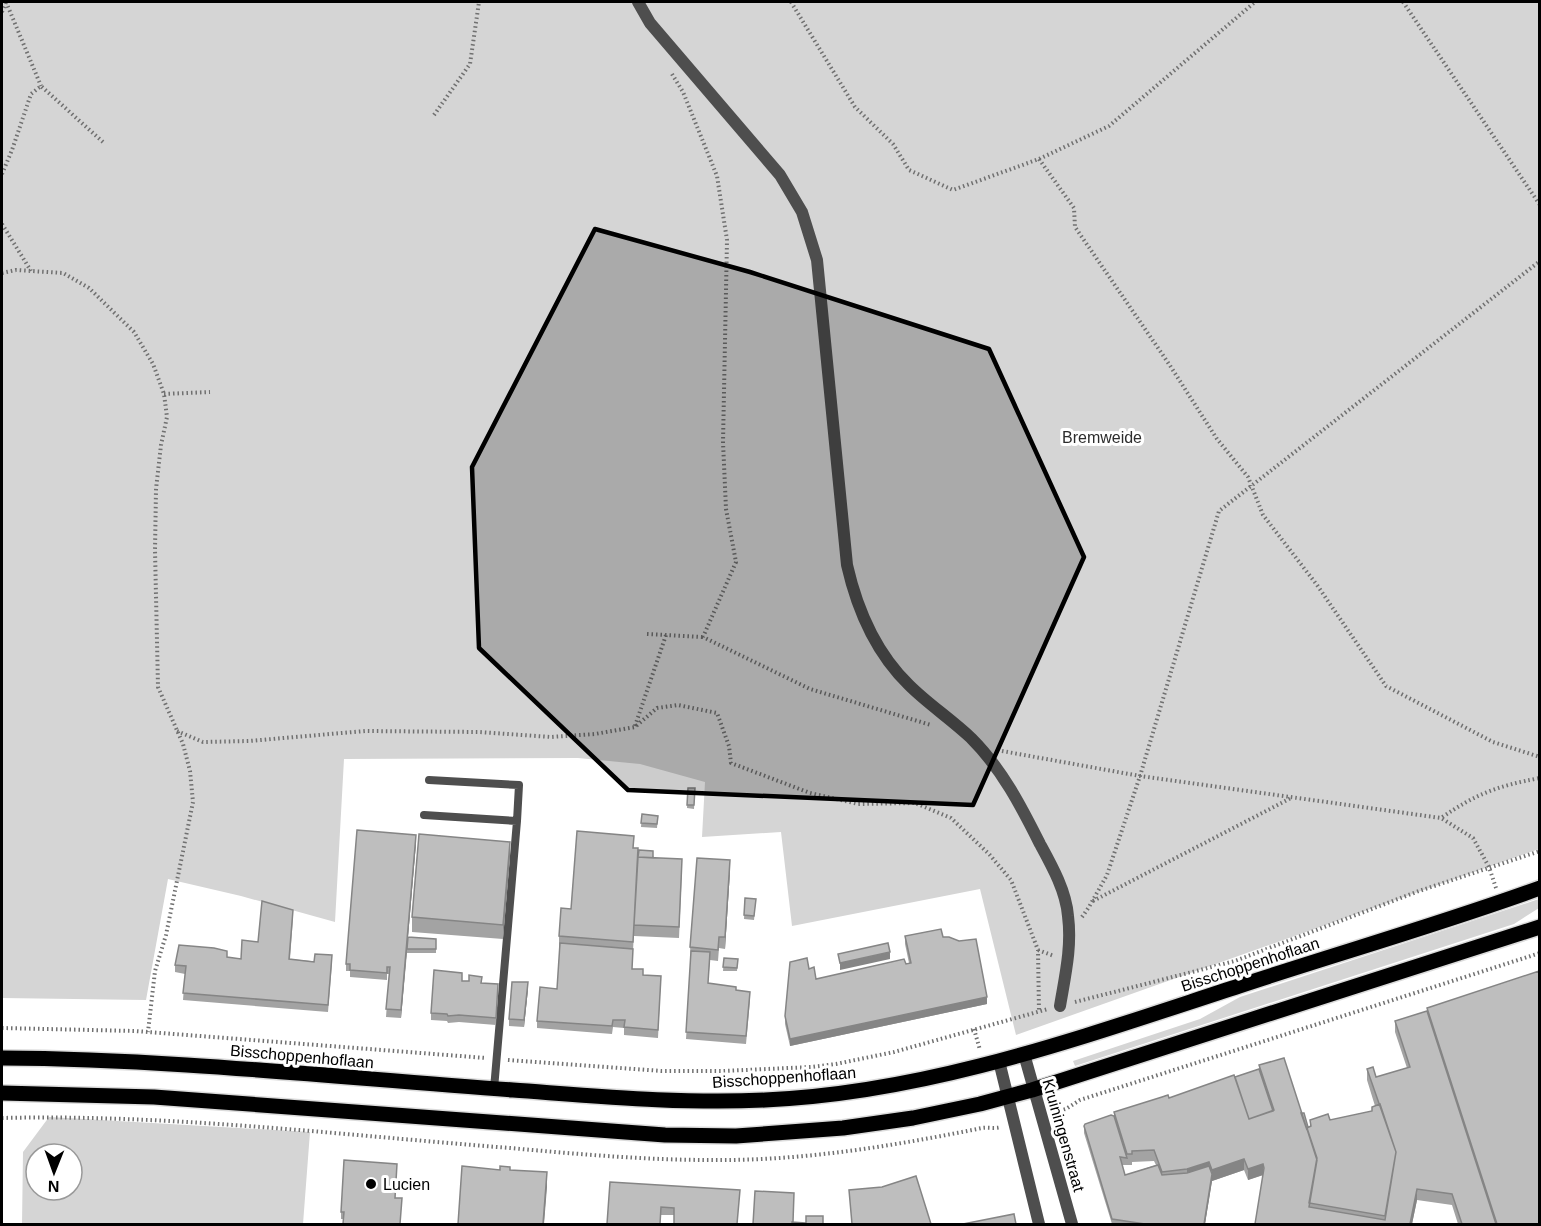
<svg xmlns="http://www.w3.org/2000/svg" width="1541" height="1226" viewBox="0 0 1541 1226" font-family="Helvetica,sans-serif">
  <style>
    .green { fill: #d5d5d5; fill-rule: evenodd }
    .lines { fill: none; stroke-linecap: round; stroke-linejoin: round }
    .primary-casing { stroke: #dbdbdb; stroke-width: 18 }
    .path { stroke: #707070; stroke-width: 4; stroke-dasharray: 1.5 3; stroke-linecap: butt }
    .service { stroke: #4e4e4e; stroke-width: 8 }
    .pedestrian { stroke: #4e4e4e; stroke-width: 12 }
    .minor { stroke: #4e4e4e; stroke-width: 12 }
    .primary { stroke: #000; stroke-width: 15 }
    .wall { fill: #a3a3a3; fill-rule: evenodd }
    .shaded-wall { fill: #858585 }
    .building { fill: #bebebe; stroke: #858585; stroke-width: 1.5 }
    .marked { fill: #000; fill-opacity: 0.2; stroke: #000; stroke-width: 4.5; stroke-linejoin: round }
    .poi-dot { fill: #000; stroke: #fff; stroke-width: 2 }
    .labels { text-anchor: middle; stroke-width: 6; stroke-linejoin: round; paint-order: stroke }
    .park-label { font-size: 16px; fill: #2c2c2c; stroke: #fff }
    .street-label { font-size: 16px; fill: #000; stroke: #fff }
    .poi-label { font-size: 16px; fill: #000; stroke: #fff; text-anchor: start }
  </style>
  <rect width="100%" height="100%" fill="#fff"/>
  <path class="green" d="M 2,2 L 1539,2 L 1539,849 L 1016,1035 L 980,889 L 792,926 L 781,832 L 702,837 L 705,782 L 640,764 L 578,758 L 344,759 L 335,922 L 241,896 L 168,879 L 146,1000 L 2,998 Z
    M 1539,899 L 1539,908 L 1514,924 L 1075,1066 L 1073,1061 L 1200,1019 L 1240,997 Z
    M 49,1117 L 310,1132 L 303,1224 L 22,1224 L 23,1152 ZM 36,1154 L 72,1154 L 72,1190 L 36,1190 Z"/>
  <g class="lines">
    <defs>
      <path id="primary" d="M 2,1058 C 173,1059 343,1078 513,1090 C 597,1096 681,1104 765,1100 C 929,1093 1085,1036 1239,986 C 1339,953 1441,924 1540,888
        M 2,1093 L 154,1097 L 665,1135 L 736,1136 L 843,1128 L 913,1118 L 980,1104 L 1032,1090 L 1540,927"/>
    </defs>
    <use href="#primary" class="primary-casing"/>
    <path class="path" d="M 6,2 L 41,86
      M 791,2 L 855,107 L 893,144 L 909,170 L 953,190 L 1039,159 L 1109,126 L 1255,2
      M 1403,2 L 1540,205
      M 2,12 L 6,2
      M 672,74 L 683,92 L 717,176 L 727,240 L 723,442 L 726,509 L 736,562 L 703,637 L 810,689 L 931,725
      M 434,115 L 470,64 L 479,2
      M 1039,159 L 1074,208 L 1075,227 L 1169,364 L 1217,439 L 1248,477 L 1263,515 L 1317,585 L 1386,686 L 1493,742 L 1540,757
      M 2,174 L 12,150 L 31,94 L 41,86 L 104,143
      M 2,224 L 31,271
      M 2,273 L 16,270 L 63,273 L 89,288 L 134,332 L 153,364 L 164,394 L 167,417 L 161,445 L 156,489 L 155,550 L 158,687 L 183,744 L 190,771 L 193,802 L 166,935 L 155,971 L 148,1032
      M 164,394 L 210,392
      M 647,634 L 703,637
      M 635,726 L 666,635
      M 177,731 L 203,742 L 249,741 L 365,731 L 479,732 L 551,737 L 595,734 L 635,727 L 657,708 L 678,705 L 717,713 L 729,746 L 731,763 L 810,793 L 858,804 L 915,803 L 951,818 L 989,854 L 1011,880 L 1038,950 L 1039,1012
      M 1002,751 L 1140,776 L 1441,818
      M 1496,888 L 1489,867 L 1473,838 L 1441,818 C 1476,794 1497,786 1540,778
      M 1093,901 L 1291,798
      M 1082,917 L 1089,907 L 1107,875 L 1140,776 L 1219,511 L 1540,261
      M 1038,950 L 1054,956
      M 1075,1002 L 1235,961 L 1419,891 L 1540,851
      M 2,1028 L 135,1031 L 486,1058
      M 974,1029 L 980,1050
      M 508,1060 L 662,1071 L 723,1071 L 811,1067 L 836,1064 L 894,1052 L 1048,1009
      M 1055,1112 L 1066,1109 L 1080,1100 L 1540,953
      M 2,1118 C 171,1114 341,1135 510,1148 C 577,1154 644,1160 711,1160 C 803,1161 893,1146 982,1128 C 988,1127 995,1129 1001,1127"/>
    <path class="service" d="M 429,780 L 519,785 L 517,821
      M 424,815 L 517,821 L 494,1089"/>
    <path class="pedestrian" d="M 638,2 L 650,23 L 780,175 L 802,212 L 817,260 L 847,565 C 857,609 876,653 909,685 C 928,704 951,719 971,738 C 1002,769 1021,806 1040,844 C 1052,866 1066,891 1068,916 C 1072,947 1065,976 1060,1006"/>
    <path class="minor" d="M 1024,1054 L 1072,1224
      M 999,1061 L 1039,1224"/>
    <use href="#primary" class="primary"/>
  </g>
  <path class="wall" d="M 688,788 L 695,788 L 694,809 L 687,808 Z
    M 642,814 L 658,816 L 657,828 L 641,827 Z
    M 416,843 L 408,937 L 436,939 L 436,953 L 407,953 L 401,1018 L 386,1017 L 389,974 L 387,974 L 387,980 L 350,977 L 350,971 L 346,971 L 346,964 Z
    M 634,848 L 638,857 L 653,858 L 682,870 L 679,938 L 634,936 L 634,932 L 632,969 L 643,975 L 661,976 L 658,1038 L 624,1035 L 624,1028 L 613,1027 L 612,1034 L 537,1028 L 537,1021 L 557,989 L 560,951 L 559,951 L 559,936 L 571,909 Z
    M 510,857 L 503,939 L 412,932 L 412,917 Z
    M 730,871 L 725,949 L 719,948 L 718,961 L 710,960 L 708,983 L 736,990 L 750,1000 L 746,1044 L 686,1039 L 691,958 L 690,947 Z
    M 745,898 L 756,899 L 754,920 L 744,919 Z
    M 293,918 L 290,959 L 332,963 L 328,1012 L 183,1000 L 185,974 L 175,972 L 175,965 L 227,957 L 241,959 L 258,942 Z
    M 905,936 L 943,937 L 987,1004 L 790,1046 L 785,1024 L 785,1016 L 809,969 L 816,979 L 909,963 L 905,944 Z
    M 724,958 L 738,959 L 737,971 L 723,971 Z
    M 462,981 L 482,983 L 498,991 L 496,1025 L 459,1022 L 448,1023 L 447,1021 L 431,1020 L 431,1013 Z
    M 528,989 L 524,1027 L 509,1026 L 509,1019 Z
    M 1427,1008 L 1539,1224 L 1458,1224 L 1452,1205 L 1417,1200 L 1412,1224 L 1255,1224 L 1263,1175 L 1248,1180 L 1244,1170 L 1212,1181 L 1205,1224 L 1112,1224 L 1084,1133 L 1084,1126 L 1114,1116 L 1114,1112 L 1169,1098 L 1259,1069 L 1259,1065 L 1301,1113 L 1308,1127 L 1310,1127 L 1310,1120 L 1330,1120 L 1372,1111 L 1375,1106 L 1367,1080 L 1367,1069 L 1376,1077 L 1407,1068 L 1395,1032 L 1395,1021 L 1427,1011 ZM 1154,1161 L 1156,1165 L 1125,1175 L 1122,1165 L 1132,1165 L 1132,1162 Z
    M 397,1164 L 343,1219 L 341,1219 L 341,1212 Z
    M 610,1182 L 740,1198 L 674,1215 L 661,1215 Z"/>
  <path class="shaded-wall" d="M 416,835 L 416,843 L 401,1018 L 401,1010 Z
    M 510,842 L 510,857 L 503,939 L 503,925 Z
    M 730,860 L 730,871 L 725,949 L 725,937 Z
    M 890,952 L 890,959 L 840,970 L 840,963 Z
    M 528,982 L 528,989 L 524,1027 L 524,1020 Z
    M 987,997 L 987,1004 L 790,1046 L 790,1039 Z
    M 1244,1159 L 1244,1170 L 1212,1181 L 1205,1224 L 1204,1224 L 1212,1170 Z
    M 1209,1162 L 1209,1173 L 1187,1180 L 1187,1169 Z
    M 1263,1164 L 1263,1175 L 1248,1180 L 1248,1169 Z
    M 547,1172 L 547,1187 L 544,1224 L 543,1224 Z
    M 1417,1189 L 1417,1200 L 1412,1224 L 1410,1224 Z"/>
  <path class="building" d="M 688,788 L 695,788 L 694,805 L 687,805 Z
    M 642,814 L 658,816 L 657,824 L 641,823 Z
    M 357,830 L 416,835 L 401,1010 L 386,1009 L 390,967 L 387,967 L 387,973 L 350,970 L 350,964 L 346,964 Z
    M 577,831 L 634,836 L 633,848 L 638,848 L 633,942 L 559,936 L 561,908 L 571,909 Z
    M 419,834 L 510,842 L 503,925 L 412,917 Z
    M 639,850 L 653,851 L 653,858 L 638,857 Z
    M 638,857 L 682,859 L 679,927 L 634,925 Z
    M 697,858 L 730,860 L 725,937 L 719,937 L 718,950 L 690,947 Z
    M 745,898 L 756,899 L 754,916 L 744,915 Z
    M 262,901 L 293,910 L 289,959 L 314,962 L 315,954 L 332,955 L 328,1005 L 183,993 L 186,966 L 175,965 L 179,945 L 214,948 L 227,951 L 227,957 L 241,959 L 242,940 L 258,942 Z
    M 941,929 L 943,937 L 949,937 L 959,941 L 976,939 L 987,997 L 790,1039 L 785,1016 L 790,962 L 807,958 L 809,969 L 814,967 L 816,979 L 904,959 L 906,964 L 911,963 L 905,936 Z
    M 408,937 L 436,939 L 436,949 L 407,949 Z
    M 560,943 L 633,949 L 632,969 L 643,969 L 643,975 L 661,976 L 658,1030 L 624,1027 L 625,1020 L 613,1020 L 612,1026 L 537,1021 L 540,987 L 557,989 Z
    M 888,943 L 890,952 L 840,963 L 838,954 Z
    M 691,951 L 710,952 L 708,983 L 736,987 L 736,990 L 750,992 L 746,1036 L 686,1032 Z
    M 724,958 L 738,959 L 737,968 L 723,967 Z
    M 434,970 L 462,973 L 462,981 L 469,981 L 469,975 L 482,977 L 481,983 L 498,984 L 496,1018 L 459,1015 L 448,1016 L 447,1014 L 431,1013 Z
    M 1539,971 L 1539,1224 L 1497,1224 L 1427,1008 Z
    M 512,982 L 528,982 L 524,1020 L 509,1019 Z
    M 1427,1011 L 1496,1224 L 1462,1224 L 1452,1194 L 1417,1189 L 1410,1224 L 1255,1224 L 1264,1168 L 1263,1164 L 1248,1169 L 1244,1159 L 1212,1170 L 1209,1162 L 1187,1169 L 1162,1172 L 1154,1150 L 1132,1151 L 1132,1154 L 1127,1154 L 1114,1112 L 1162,1097 L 1168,1095 L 1169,1098 L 1234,1075 L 1249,1119 L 1274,1110 L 1259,1065 L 1284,1058 L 1317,1160 L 1309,1207 L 1385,1220 L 1396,1152 L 1367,1069 L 1373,1067 L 1376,1077 L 1410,1067 L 1395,1021 Z
    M 1259,1069 L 1273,1111 L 1249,1119 L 1235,1077 Z
    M 1380,1104 L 1396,1152 L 1385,1216 L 1309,1203 L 1317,1158 L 1307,1128 L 1311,1126 L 1310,1120 L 1328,1114 L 1330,1120 L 1372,1111 L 1372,1107 Z
    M 1301,1113 L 1304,1113 L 1308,1127 L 1307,1128 L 1307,1130 Z
    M 1111,1115 L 1114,1116 L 1127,1158 L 1120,1157 L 1125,1175 L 1158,1165 L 1162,1175 L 1187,1173 L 1209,1166 L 1212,1174 L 1204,1224 L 1145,1224 L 1112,1219 L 1084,1126 L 1085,1124 Z
    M 344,1160 L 397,1164 L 395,1198 L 402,1198 L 400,1224 L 343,1224 L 344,1212 L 341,1212 Z
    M 462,1166 L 500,1170 L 500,1166 L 510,1167 L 510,1170 L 547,1172 L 543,1224 L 458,1224 Z
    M 916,1176 L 931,1224 L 852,1224 L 849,1190 L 882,1187 Z
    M 610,1182 L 740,1190 L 737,1224 L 674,1224 L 674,1208 L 661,1207 L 660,1224 L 607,1224 Z
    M 755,1191 L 794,1193 L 793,1222 L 792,1222 L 792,1224 L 753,1224 Z
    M 1014,1214 L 1016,1224 L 963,1224 Z
    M 806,1216 L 823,1216 L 823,1224 L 831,1224 L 792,1224 L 792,1222 L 806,1223 Z"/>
  <path class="marked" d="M 595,229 L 750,272 L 989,349 L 1084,557 L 973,805 L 628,790 L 479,648 L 472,467 Z"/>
  <circle class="poi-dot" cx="371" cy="1184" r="6"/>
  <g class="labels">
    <g class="park-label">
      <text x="1102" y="443">Bremweide</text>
    </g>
    <g class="street-label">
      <text transform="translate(1250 964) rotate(-18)" y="6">Bisschoppenhoflaan</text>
      <text transform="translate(302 1056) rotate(5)" y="6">Bisschoppenhoflaan</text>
      <text transform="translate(784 1077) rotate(-4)" y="6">Bisschoppenhoflaan</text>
      <text transform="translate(1064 1135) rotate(74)" y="6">Kruiningenstraat</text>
    </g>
    <g class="poi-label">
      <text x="383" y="1190">Lucien</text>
    </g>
  </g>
  <rect width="1541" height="1226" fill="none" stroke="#000000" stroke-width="6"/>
  <g transform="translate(54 1172) rotate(181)"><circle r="28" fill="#ffffff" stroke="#999999" stroke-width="1.5"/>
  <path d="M0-4.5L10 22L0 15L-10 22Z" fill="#000000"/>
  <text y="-9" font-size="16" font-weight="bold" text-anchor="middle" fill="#000000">N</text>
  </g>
</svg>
